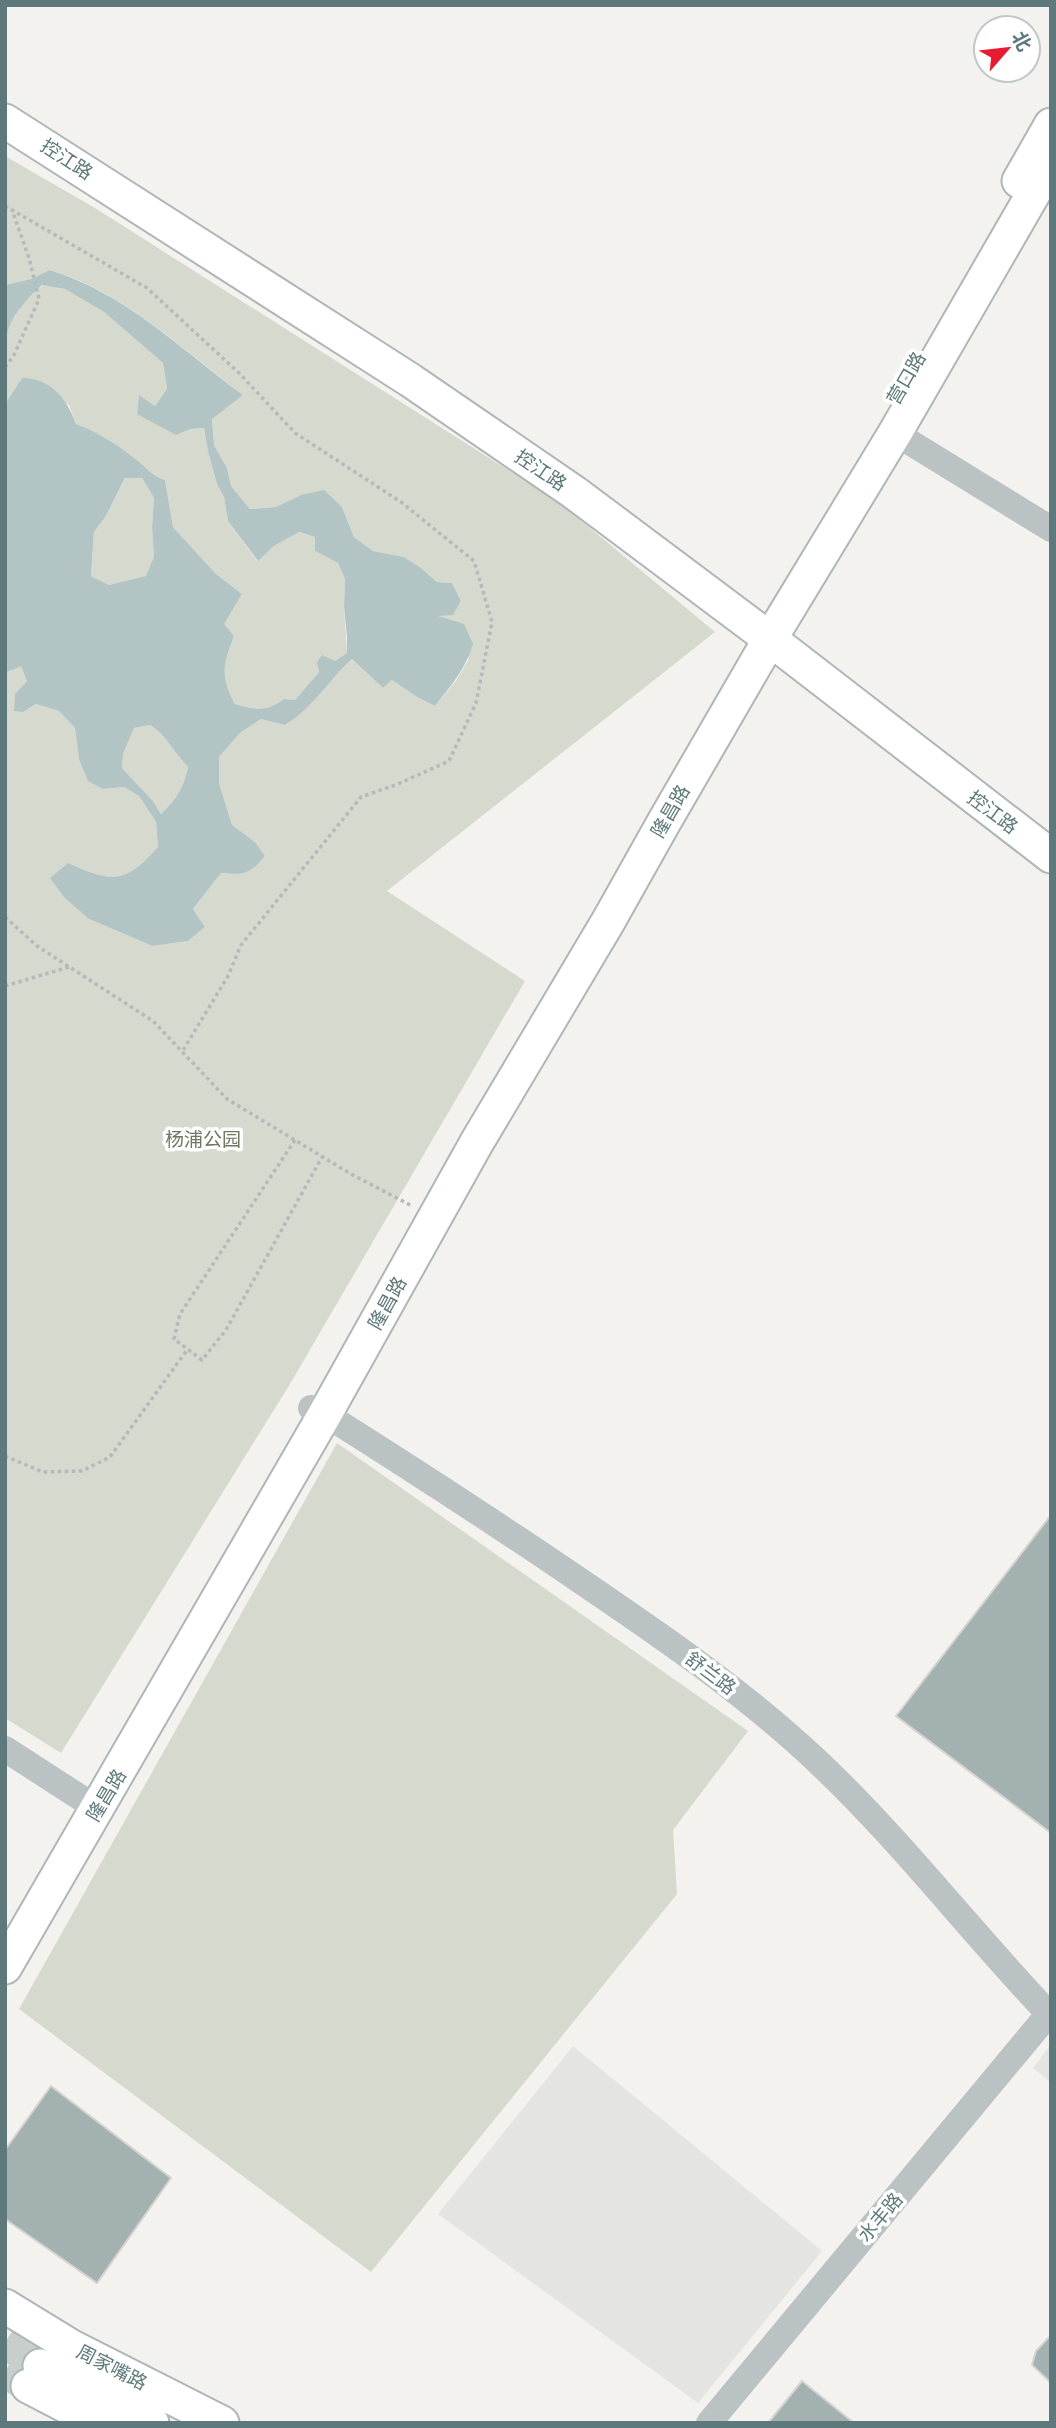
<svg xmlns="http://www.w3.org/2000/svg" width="1056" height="2428" viewBox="0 0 1056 2428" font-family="Karla,'Noto Sans SC',sans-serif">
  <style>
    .built { fill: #e4e4e3 }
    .green { fill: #d6d9ce }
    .water { fill: #b2c5c4; fill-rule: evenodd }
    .building { fill: #a3b1b1; stroke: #d5d4d2; stroke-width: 2 }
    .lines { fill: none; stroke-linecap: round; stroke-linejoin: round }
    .major-tunnel { stroke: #c7cecc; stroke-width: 33; stroke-dasharray: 33 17; stroke-linecap: butt }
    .major-casing { stroke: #aeb6b7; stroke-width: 37 }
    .path { stroke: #b4babb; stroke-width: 3.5; stroke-dasharray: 3.5 3.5; stroke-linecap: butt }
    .minor { stroke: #bac2c3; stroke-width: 26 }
    .major { stroke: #fff; stroke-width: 33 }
    .labels { text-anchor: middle; stroke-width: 7; stroke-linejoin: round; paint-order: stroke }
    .street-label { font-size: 19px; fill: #5e797b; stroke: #fff }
    .park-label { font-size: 19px; fill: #6e7861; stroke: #fff }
  </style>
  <rect width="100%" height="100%" fill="#f4f2ef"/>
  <path class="built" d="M 1051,2044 L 1051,2083 L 1033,2068 Z
    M 573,2046 L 822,2251 L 698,2403 L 438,2214 Z"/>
  <path class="green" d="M 5,156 L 95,208 L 560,503 L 715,632 L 387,891 L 525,981 L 290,1384 L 61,1753 L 5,1718 L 5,670 L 9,672 L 21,665 L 27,681 L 15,694 L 23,712 L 36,704 L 59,711 L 75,728 L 79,759 L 103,789 L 124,787 L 139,796 L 156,822 L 158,847 C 125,884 113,883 68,863 L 89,919 L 154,946 L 188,941 L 205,927 L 193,909 L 221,873 C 242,875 251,872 265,856 L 255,842 L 232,825 L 219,783 L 219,757 L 240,733 L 261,719 L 285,725 C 311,709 330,680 352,659 L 383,688 L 392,680 L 417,697 L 435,706 L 455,682 L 469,659 L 435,615 L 453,615 L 461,601 L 452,583 L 437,582 L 421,568 L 404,557 L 373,551 L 354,537 L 342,507 L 301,495 L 276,507 L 250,509 L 231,486 L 227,468 L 214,445 L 212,418 L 243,395 C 182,349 125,293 51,270 L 31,279 L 5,285 Z
    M 43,285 L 65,289 L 104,312 L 163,363 L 167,387 L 155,406 L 139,396 L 137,414 L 190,429 L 204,428 L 208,452 L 217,484 L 224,497 L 228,521 L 257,561 L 274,546 L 298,532 L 315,537 L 315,551 L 338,563 L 345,579 L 344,607 L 347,653 L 319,672 L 295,700 L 284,699 C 266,712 256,710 235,704 C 220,676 223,665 234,636 L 223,624 L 242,594 L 216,574 L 173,527 L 165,480 C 152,476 148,469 138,461 C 120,446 98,432 76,424 L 69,405 L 22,378 L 5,404 L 7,329 L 22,304 Z
    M 126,477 L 142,478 L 154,498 L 152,527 L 154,557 L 147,576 L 109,585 L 91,576 L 94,532 L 106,516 Z
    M 150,725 C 166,736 174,753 188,767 C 184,787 176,800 161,814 L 153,801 L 122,768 L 123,754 L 134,728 Z
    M 337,1443 L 748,1731 L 673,1830 L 677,1894 L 371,2272 L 19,2009 Z"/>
  <path class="water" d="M 50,270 C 125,293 182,350 243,395 L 212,419 L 214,445 L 227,468 L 231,486 L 250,509 L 276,507 L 301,495 L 324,490 L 342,507 L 354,537 L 373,551 L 404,557 L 421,568 L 437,582 L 452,583 L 461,601 L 453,615 L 438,616 L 464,624 L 473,644 C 466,668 451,686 435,706 L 417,697 L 392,680 L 383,688 L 352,659 C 329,680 312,709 285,725 L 261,719 L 240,733 L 219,757 L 219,783 L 232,825 L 255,842 L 265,856 C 250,874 244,875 221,873 L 193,909 L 205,927 L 188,941 L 153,946 L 89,919 L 64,897 L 50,878 L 68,863 C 113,883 125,884 158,847 L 156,822 L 139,796 L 124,787 L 103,789 L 88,781 L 79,759 L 75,728 L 59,711 L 36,704 L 23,712 L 14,711 L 15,694 L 27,681 L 21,666 L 8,672 L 5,670 L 5,404 L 22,378 C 51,378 67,399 76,424 C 98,432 120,446 138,461 C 148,469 152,476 165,480 L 173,527 L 216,574 L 242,594 L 224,624 L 234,636 C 223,665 220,676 235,704 C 256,710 266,712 284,699 L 295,700 L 319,672 L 317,662 L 322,655 L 335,661 L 347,653 L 347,637 L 344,607 L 345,579 L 338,563 L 315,551 L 315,537 L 299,532 L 274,546 L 258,561 L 228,521 L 224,497 L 217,484 L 208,452 L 204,428 L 190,429 L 176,435 L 137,414 L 139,395 L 155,406 L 167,388 L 163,363 L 104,312 L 65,289 L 42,285 C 24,302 9,317 5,343 L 5,285 L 31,279 ZM 125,478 L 142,478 L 154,498 L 152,527 L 154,557 L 146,576 L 109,585 L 91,576 L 94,532 L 106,516 ZM 150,725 C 166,735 174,753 188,767 C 184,787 176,800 161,814 L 153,801 L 122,768 L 123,754 L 134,728 Z"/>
  <path class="building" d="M 1051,1515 L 1051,1833 L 896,1716 Z
    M 51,2086 L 171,2178 L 97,2283 L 5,2219 L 5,2150 Z
    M 1051,2335 L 1051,2383 L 1032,2365 L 1036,2351 Z
    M 802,2381 L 854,2423 L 768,2423 Z"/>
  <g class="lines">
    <path class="major-tunnel" d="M 5,2342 L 40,2366
      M 5,2371 L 28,2386"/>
    <defs>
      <path id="major" d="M 5,121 L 410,380 L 575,493 L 770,639 L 1051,856
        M 1019,181 L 1051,125
        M 5,1967 L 325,1414 L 477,1142 L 609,920 L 664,822 L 770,639 L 895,433 L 1051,163
        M 5,2306 L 72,2347 L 222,2423
        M 40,2366 L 152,2423
        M 28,2386 L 99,2423"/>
    </defs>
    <use href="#major" class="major-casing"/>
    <path class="path" d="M 5,206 L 147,288 L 239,373 L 295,433 L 401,502 L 474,561 L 492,622 L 476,703 L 449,761 L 398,784 L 361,797 L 241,945 L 228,976 L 182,1052
      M 5,367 L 14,355 L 39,299 L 29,258 L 12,210
      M 5,917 L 37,946 L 153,1021 L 227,1099 L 351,1174 L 412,1206
      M 5,986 L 69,967
      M 295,1140 L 180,1314 L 174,1339 L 202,1360 L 226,1330 L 322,1157
      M 5,1456 L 43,1472 L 82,1471 L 110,1457 L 187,1350"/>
    <path class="minor" d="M 895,433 L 1051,529
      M 311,1408 L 325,1414 C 412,1469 497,1524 582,1582 C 663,1637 745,1693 817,1761 C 900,1839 970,1931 1049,2014
      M 5,1749 L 98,1809
      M 709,2423 L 1051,2011"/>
    <use href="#major" class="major"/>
  </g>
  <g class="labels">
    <g class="street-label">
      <text transform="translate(67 159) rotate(33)" y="7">控江路</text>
      <text transform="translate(906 378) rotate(-60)" y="7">营口路</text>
      <text transform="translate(541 470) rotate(34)" y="7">控江路</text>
      <text transform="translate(670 811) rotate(-60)" y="7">隆昌路</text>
      <text transform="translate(993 812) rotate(37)" y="7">控江路</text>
      <text transform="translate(387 1303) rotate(-61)" y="7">隆昌路</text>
      <text transform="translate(711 1673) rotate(37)" y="7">舒兰路</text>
      <text transform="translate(106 1795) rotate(-59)" y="7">隆昌路</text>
      <text transform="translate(880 2217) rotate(-50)" y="7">水丰路</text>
      <text transform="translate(112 2367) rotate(27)" y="7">周家嘴路</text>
    </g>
    <g class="park-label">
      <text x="203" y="1146">杨浦公园</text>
    </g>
  </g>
  <rect width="1056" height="2428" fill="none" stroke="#5e797b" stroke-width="14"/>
  <g transform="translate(1007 49) rotate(62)"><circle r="33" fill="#ffffff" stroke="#bfc9ca" stroke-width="2"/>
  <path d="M0-5L12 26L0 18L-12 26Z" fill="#e71c33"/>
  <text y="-10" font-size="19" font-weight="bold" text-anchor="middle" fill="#5e797b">北</text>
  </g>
</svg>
